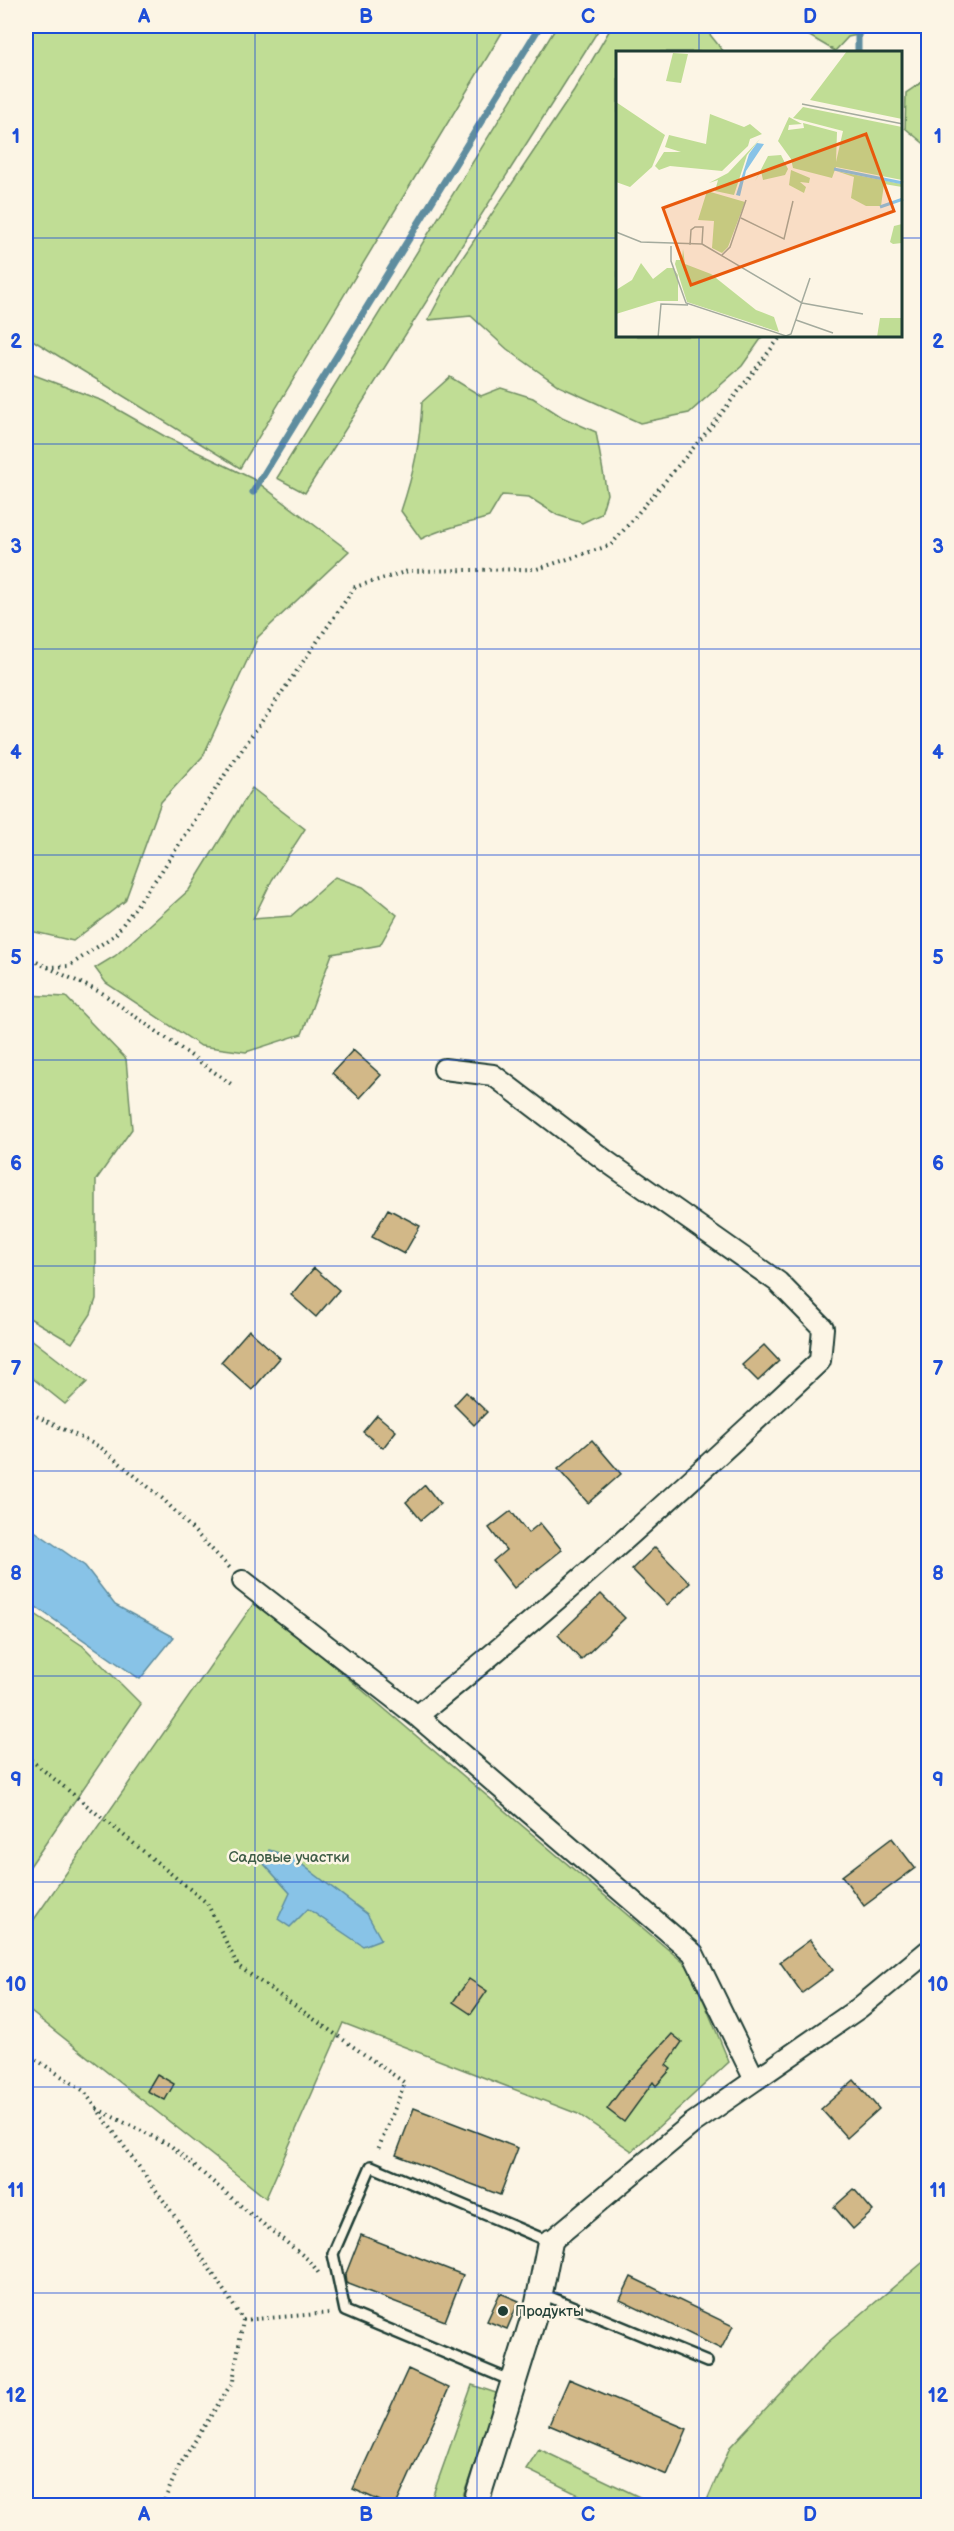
<svg xmlns="http://www.w3.org/2000/svg" width="954" height="2531" viewBox="0 0 954 2531" font-family="'Balsamiq Sans',sans-serif">
  <style>
    .green { fill: #c0dd95; stroke: #708d64; stroke-width: 1.5 }
    .water { fill: #88c3e7; stroke: #5e8d9f; stroke-width: 1.5 }
    .lines { fill: none; stroke-linecap: round; stroke-linejoin: round }
    .stream { stroke: #5e8d9f; stroke-width: 7 }
    .building { fill: #d2b888; stroke: #1f3d34; stroke-width: 1.5 }
    .service-casing { stroke: #1f3d34; stroke-width: 14 }
    .minor-casing { stroke: #1f3d34; stroke-width: 24 }
    .tertiary-casing { stroke: #1f3d34; stroke-width: 28 }
    .path { stroke: #1f3d34; stroke-width: 4; stroke-dasharray: 1.5 4.5; stroke-linecap: butt }
    .service { stroke: #fcf5e5; stroke-width: 9 }
    .minor { stroke: #fcf5e5; stroke-width: 20 }
    .tertiary { stroke: #fcf5e5; stroke-width: 24 }
    .grid { fill: none; stroke: #1d4ed8; stroke-width: 1.5; stroke-opacity: 0.55 }
    .poi-dot { fill: #1f3d34; stroke: #fcf5e5; stroke-width: 2 }
    .labels { text-anchor: middle; stroke-width: 5; stroke-linejoin: round; paint-order: stroke }
    .park-label { font-size: 15px; fill: #3f5d47; stroke: #fcf5e5 }
    .poi-label { font-size: 15px; fill: #1f3d34; stroke: #fcf5e5; text-anchor: start }
    .inset-river { fill: none; stroke: #88c3e7; stroke-width: 3 }
    .inset-road { fill: none; stroke: #a4ab9e; stroke-width: 1.5 }
    .view { fill: #e8590c; fill-opacity: 0.15; stroke: #e8590c; stroke-width: 3 }
    .inset-edge { fill: none; stroke: #1f3d34; stroke-width: 3 }
    .neatline { fill: none; stroke: #1d4ed8; stroke-width: 2 }
    .grid-label { font-size: 20px; text-anchor: middle; font-weight: bold; fill: #1d4ed8 }
  </style>
  <rect width="100%" height="100%" fill="#fcf5e5"/>
  <filter id="ink" filterUnits="userSpaceOnUse"><feTurbulence type="fractalNoise" baseFrequency=".0167" numOctaves="2"/><feDisplacementMap in="SourceGraphic" scale="12" xChannelSelector="R" yChannelSelector="G"/><feConvolveMatrix kernelMatrix="1 2 1 2 8 2 1 2 1" color-interpolation-filters="sRGB"/></filter>
  <g filter="url(#ink)">
    <path class="green" d="M 26,26 L 506,26 L 240,468 L 26,336 Z
      M 557,26 L 601,26 L 305,493 L 277,478 Z
      M 612,26 L 703,26 L 724,52 L 618,52 L 618,336 L 763,336 L 742,366 L 689,413 L 640,423 L 559,386 L 507,349 L 471,316 L 428,320 L 457,266 L 574,91 Z
      M 787,26 L 870,26 L 862,34 L 848,37 L 835,51 L 801,31 Z
      M 928,78 L 928,147 L 905,128 L 906,93 Z
      M 26,372 L 103,401 L 166,437 L 253,479 L 349,551 L 258,637 L 203,756 L 161,802 L 125,901 L 73,941 L 26,930 Z
      M 450,377 L 481,396 L 501,388 L 533,398 L 562,417 L 596,432 L 607,494 L 601,514 L 582,523 L 557,515 L 529,497 L 502,495 L 489,517 C 465,525 443,527 421,539 L 401,511 C 414,472 420,444 422,402 Z
      M 252,788 L 305,829 L 272,880 L 253,919 L 291,916 L 335,877 L 363,887 L 397,915 L 380,945 L 332,954 L 302,1034 L 246,1052 L 201,1046 L 106,983 L 95,968 L 115,956 L 189,890 Z
      M 26,995 L 66,997 L 126,1059 L 132,1129 L 96,1180 L 96,1299 L 91,1314 L 72,1343 L 26,1316 Z
      M 26,1335 L 87,1382 L 65,1404 L 26,1373 Z
      M 256,1600 L 690,1968 L 729,2062 L 632,2151 L 578,2114 L 343,2023 L 266,2198 L 26,2008 L 26,1931 Z
      M 26,1608 L 83,1646 L 141,1704 L 26,1872 Z
      M 928,2258 L 928,2505 L 705,2505 L 730,2447 L 827,2343 Z
      M 472,2385 L 499,2394 L 460,2505 L 429,2506 Z
      M 539,2449 L 654,2504 L 663,2505 L 599,2505 L 526,2469 Z"/>
    <path class="water" d="M 26,1525 L 85,1566 L 115,1605 L 174,1637 L 140,1679 L 26,1600 Z
      M 269,1850 L 292,1857 L 367,1914 L 381,1939 L 363,1946 L 308,1909 L 290,1927 L 278,1919 L 290,1893 L 264,1864 Z"/>
    <g class="lines">
      <path class="stream" d="M 858,26 L 858,52
        M 253,492 L 540,26"/>
    </g>
    <path class="building" d="M 353,1050 L 381,1075 L 360,1098 L 332,1073 Z
      M 388,1209 L 420,1226 L 404,1254 L 372,1237 Z
      M 314,1268 L 339,1290 L 316,1317 L 291,1295 Z
      M 249,1330 L 280,1358 L 252,1390 L 221,1362 Z
      M 764,1345 L 779,1361 L 758,1381 L 742,1365 Z
      M 466,1392 L 487,1412 L 474,1425 L 454,1405 Z
      M 377,1415 L 396,1431 L 383,1448 L 363,1432 Z
      M 592,1440 L 621,1474 L 588,1503 L 558,1469 Z
      M 425,1485 L 440,1504 L 421,1520 L 406,1502 Z
      M 511,1511 L 528,1533 L 540,1523 L 562,1550 L 514,1588 L 493,1561 L 506,1550 L 489,1528 Z
      M 655,1547 L 690,1583 L 667,1605 L 632,1569 Z
      M 601,1594 L 625,1618 L 581,1660 L 558,1635 Z
      M 892,1838 L 915,1868 L 864,1906 L 842,1876 Z
      M 810,1940 L 833,1970 L 802,1993 L 780,1962 Z
      M 469,1979 L 487,1991 L 471,2014 L 453,2002 Z
      M 672,2034 L 682,2042 L 666,2065 L 671,2069 L 656,2086 L 653,2082 L 624,2122 L 607,2109 L 624,2086 Z
      M 157,2074 L 174,2084 L 165,2100 L 147,2091 Z
      M 854,2080 L 879,2109 L 847,2138 L 821,2109 Z
      M 414,2108 L 518,2148 L 500,2195 L 396,2155 Z
      M 854,2189 L 873,2211 L 853,2229 L 834,2207 Z
      M 361,2235 L 463,2275 L 445,2321 L 346,2283 L 345,2276 Z
      M 631,2277 L 733,2326 L 721,2349 L 620,2300 Z
      M 500,2293 L 519,2301 L 507,2329 L 487,2321 Z
      M 408,2369 L 449,2388 L 396,2505 L 389,2505 L 353,2489 Z
      M 569,2379 L 687,2429 L 667,2475 L 549,2425 Z"/>
    <g class="lines">
      <defs>
        <path id="service" d="M 540,2293 L 707,2362
          M 512,2381 L 345,2311 L 333,2254 L 371,2166 L 550,2242"/>
        <path id="minor" d="M 243,1581 L 417,1716 L 693,1953 L 755,2080
          M 417,1716 C 557,1604 689,1483 820,1361 L 823,1328 L 778,1282 L 606,1161 L 493,1075 L 444,1069
          M 550,2242 L 693,2123 L 859,2008 L 928,1951"/>
        <path id="tertiary" d="M 475,2506 L 538,2303 L 550,2242"/>
      </defs>
      <use href="#service" class="service-casing"/>
      <use href="#minor" class="minor-casing"/>
      <use href="#tertiary" class="tertiary-casing"/>
      <path class="path" d="M 26,957 L 102,993 L 234,1086
        M 48,967 L 69,966 L 115,935 L 161,872 L 230,767 L 355,587 L 408,571 L 537,569 L 611,545 L 711,427 L 781,336
        M 26,1411 L 100,1447 L 163,1499 L 230,1568
        M 26,1756 L 207,1903 L 238,1966 L 405,2083 L 377,2152
        M 26,2053 L 84,2091 L 179,2222 L 243,2320 L 233,2381 L 179,2466 L 162,2506
        M 97,2109 L 170,2145 L 248,2212 L 310,2261 L 320,2275
        M 243,2320 L 331,2313"/>
      <use href="#service" class="service"/>
      <use href="#minor" class="minor"/>
      <use href="#tertiary" class="tertiary"/>
    </g>
  </g>
  <path class="grid" d="M 255,26 L 255,2506M 477,26 L 477,2506M 699,26 L 699,52M 26,238 L 618,238M 902,238 L 928,238M 699,336 L 699,2506M 26,444 L 928,444M 26,649 L 928,649M 26,855 L 928,855M 26,1060 L 928,1060M 26,1266 L 928,1266M 26,1471 L 928,1471M 26,1676 L 928,1676M 26,1882 L 928,1882M 26,2087 L 928,2087M 26,2293 L 928,2293"/>
  <circle class="poi-dot" cx="503" cy="2311" r="6"/>
  <g class="labels">
    <g class="park-label">
      <text x="289" y="1862">Садовые участки</text>
    </g>
    <g class="poi-label">
      <text x="515" y="2316">Продукты</text>
    </g>
  </g>
  <g transform="translate(616 51)">
    <rect width="286" height="286" fill="#fcf5e5"/>
    <path d="M 231,0 L 286,0 L 286,68 L 194,49 ZM 57,2 L 72,3 L 65,32 L 50,30 ZM 0,51 L 49,84 L 36,116 L 14,136 L 0,131 ZM 187,56 L 286,76 L 286,129 L 220,116 L 216,127 L 177,117 L 175,108 L 162,90 L 173,66 L 186,73 L 173,74 L 172,79 L 188,77 L 187,72 L 221,81 L 220,111 L 227,80 L 177,67 ZM 94,63 L 128,76 L 134,73 L 146,83 L 134,88 L 132,95 L 106,120 L 54,115 L 43,119 L 39,115 L 48,101 L 65,101 L 49,96 L 53,84 L 90,93 ZM 144,88 L 131,104 L 118,144 L 99,140 L 102,129 L 93,132 L 112,122 ZM 165,104 L 172,118 L 169,124 L 147,129 L 145,120 L 139,130 L 152,105 ZM 175,119 L 194,127 L 193,132 L 184,131 L 190,136 L 188,142 L 173,134 ZM 220,120 L 286,133 L 286,136 L 268,133 L 265,155 L 250,155 L 235,147 L 238,126 ZM 91,140 L 129,151 L 112,196 L 106,202 L 96,197 L 98,170 L 82,169 ZM 286,173 L 286,192 L 277,193 L 274,191 L 278,175 ZM 67,198 L 69,213 L 95,223 L 140,259 L 158,266 L 163,281 L 71,251 L 59,213 L 60,209 L 66,209 ZM 25,212 L 37,228 L 51,217 L 57,217 L 62,224 L 62,250 L 42,250 L 0,263 L 0,239 L 16,229 ZM 264,267 L 286,267 L 286,286 L 261,286 Z" fill="#c0dd95"/>
    <path d="M 141,92 L 148,93 L 130,120 L 124,145 L 120,144 L 133,103 Z" fill="#88c3e7"/>
    <path class="inset-river" d="M 218,118 L 287,132M 264,156 L 287,148"/>
    <path class="inset-road" d="M 186,53 L 287,73M 125,167 L 168,188 L 177,150M 0,181 L 25,191 L 86,193M 86,193 L 186,252 L 247,263M 74,194 L 75,179 L 79,176 L 87,176 L 86,193M 55,195 L 55,210 L 70,252 L 170,285 L 175,283 L 194,227M 105,205 L 114,196 L 130,149M 180,269 L 217,282M 42,287 L 45,253 L 72,254"/>
    <path class="view" d="M 250,83 L 278,160 L 75,234 L 47,157 Z"/>
    <rect width="286" height="286" class="inset-edge"/>
  </g>
  <rect width="954" height="2531" fill="none" stroke="#fcf5e5" stroke-width="66"/>
  <rect x="33" y="33" width="888" height="2465" class="neatline"/>
  <g class="grid-label">
    <text x="144" y="23">A</text>
    <text x="366" y="23">B</text>
    <text x="588" y="23">C</text>
    <text x="810" y="23">D</text>
    <text x="16" y="143">1</text>
    <text x="938" y="143">1</text>
    <text x="16" y="348">2</text>
    <text x="938" y="348">2</text>
    <text x="16" y="553">3</text>
    <text x="938" y="553">3</text>
    <text x="16" y="759">4</text>
    <text x="938" y="759">4</text>
    <text x="16" y="964">5</text>
    <text x="938" y="964">5</text>
    <text x="16" y="1170">6</text>
    <text x="938" y="1170">6</text>
    <text x="16" y="1375">7</text>
    <text x="938" y="1375">7</text>
    <text x="16" y="1580">8</text>
    <text x="938" y="1580">8</text>
    <text x="16" y="1786">9</text>
    <text x="938" y="1786">9</text>
    <text x="16" y="1991">10</text>
    <text x="938" y="1991">10</text>
    <text x="16" y="2197">11</text>
    <text x="938" y="2197">11</text>
    <text x="16" y="2402">12</text>
    <text x="938" y="2402">12</text>
    <text x="144" y="2521">A</text>
    <text x="366" y="2521">B</text>
    <text x="588" y="2521">C</text>
    <text x="810" y="2521">D</text>
  </g>
</svg>
